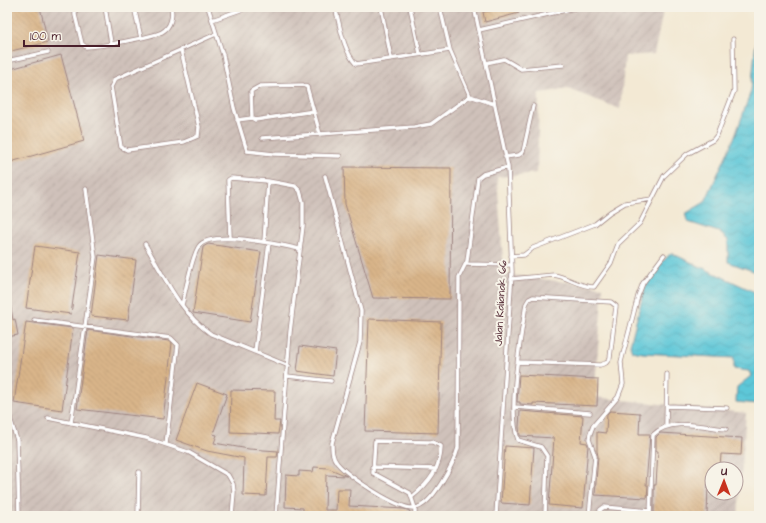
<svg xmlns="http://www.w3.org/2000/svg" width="766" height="523" viewBox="0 0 766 523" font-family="'Architects Daughter',sans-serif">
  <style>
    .industrial { fill: url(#industrial-furrows); fill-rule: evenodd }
    .water { fill: url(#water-waves); stroke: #547382 }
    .building { fill: url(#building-back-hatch) }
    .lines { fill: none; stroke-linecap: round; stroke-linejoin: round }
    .lane-casing { stroke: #9e8480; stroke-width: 5 }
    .lane { stroke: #fff; stroke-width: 3.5 }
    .labels { text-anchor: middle; stroke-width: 4; stroke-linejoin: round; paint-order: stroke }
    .street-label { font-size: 11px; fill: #4a1f2b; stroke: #f7f3e8 }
  </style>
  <defs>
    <pattern id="industrial-furrows" width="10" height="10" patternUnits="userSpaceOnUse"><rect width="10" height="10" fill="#cfc1ba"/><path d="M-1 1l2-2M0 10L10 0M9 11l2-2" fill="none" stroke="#b3a5a0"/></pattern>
    <pattern id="water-waves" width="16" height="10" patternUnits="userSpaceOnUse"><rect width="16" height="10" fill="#5dc7d8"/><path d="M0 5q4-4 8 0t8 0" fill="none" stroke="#52aaba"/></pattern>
    <pattern id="building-back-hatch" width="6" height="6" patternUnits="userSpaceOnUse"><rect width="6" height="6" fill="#d9b58a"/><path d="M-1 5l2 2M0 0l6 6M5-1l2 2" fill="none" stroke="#bc9b77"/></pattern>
  </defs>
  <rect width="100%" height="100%" fill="#f7f3e8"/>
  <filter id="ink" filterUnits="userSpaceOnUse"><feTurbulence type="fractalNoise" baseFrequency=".025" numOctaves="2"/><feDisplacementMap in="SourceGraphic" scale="8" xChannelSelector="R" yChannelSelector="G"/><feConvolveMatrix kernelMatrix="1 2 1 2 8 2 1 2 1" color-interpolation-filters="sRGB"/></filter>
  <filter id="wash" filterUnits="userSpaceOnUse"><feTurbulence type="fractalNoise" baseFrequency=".012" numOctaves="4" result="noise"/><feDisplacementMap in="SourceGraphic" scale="16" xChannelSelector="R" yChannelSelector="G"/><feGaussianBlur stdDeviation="0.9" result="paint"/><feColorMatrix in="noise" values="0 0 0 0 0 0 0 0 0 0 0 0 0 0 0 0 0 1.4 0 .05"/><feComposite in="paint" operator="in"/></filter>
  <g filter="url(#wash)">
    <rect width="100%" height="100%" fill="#f3e9d4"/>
    <path class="industrial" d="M 7,7 L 664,7 L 654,54 L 625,56 L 620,109 L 568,89 L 539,93 L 537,173 L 497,177 L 504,274 L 603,287 L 594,397 L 746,413 L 738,516 L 7,516 ZM 712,469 L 736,469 L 736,493 L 712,493 Z"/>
    <path class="water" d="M 756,7 L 759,7 L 759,273 L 728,262 L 728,240 L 719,232 L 688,222 L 685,214 L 705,202 L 736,134 L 751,91 L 756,42 Z
      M 671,253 L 759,294 L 759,404 L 736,402 L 737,387 L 751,376 L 749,371 L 734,369 L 734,358 L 643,353 L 632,351 L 630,345 L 645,287 L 657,268 Z"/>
    <g id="blocks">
      <path class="building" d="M 7,7 L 40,7 L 48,42 L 7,52 Z
        M 512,7 L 517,7 L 519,13 L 485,22 L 483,12 Z
        M 61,55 L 84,141 L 7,163 L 7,70 Z
        M 344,167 L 451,168 L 450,299 L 373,298 L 345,204 Z
        M 208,244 L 261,252 L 250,322 L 193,313 L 203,247 Z
        M 35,246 L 80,252 L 71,314 L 26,308 Z
        M 99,255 L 136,260 L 128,320 L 91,316 Z
        M 10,303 L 13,320 L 15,319 L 18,335 L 7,337 L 7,304 Z
        M 369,319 L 441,322 L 438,433 L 365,431 Z
        M 26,322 L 73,328 L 62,410 L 14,403 Z
        M 88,330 L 169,341 L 172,343 L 163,419 L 77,409 Z
        M 300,346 L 336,351 L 333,376 L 297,371 Z
        M 519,375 L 598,379 L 597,406 L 533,403 L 533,405 L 520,404 L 520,402 L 517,402 Z
        M 197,383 L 227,394 L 213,434 L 217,435 L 214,443 L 249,449 L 278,451 L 277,457 L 268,457 L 266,496 L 243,495 L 244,458 L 207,451 L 176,440 Z
        M 231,390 L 275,391 L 274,421 L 280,421 L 278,434 L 230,432 Z
        M 520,411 L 583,416 L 581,442 L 587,443 L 588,445 L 583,508 L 549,505 L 554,438 L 520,436 L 519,427 Z
        M 610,411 L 640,413 L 639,434 L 650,434 L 646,485 L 648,485 L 647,498 L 595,495 L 598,456 L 597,451 L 597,432 L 606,433 L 607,414 Z
        M 660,433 L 742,438 L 741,455 L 721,454 L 720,469 L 712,469 L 712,484 L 708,484 L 707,516 L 654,516 L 654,485 L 656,485 L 658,451 L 656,451 L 656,437 Z
        M 505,446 L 534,448 L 530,505 L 501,503 Z
        M 314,467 L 328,468 L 347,476 L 326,475 L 325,510 L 336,510 L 337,489 L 350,489 L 349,506 L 404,509 L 410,511 L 409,516 L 303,516 L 303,508 L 285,507 L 286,475 L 299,476 L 299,471 L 313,472 Z"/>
    </g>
  </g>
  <g filter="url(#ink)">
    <use href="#blocks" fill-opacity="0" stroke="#9e8480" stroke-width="1"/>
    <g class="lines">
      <defs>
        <path id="lane" d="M 75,7 L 75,15 L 82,44 L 86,47 C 99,47 152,37 162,32 C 171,27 173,16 171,7
          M 105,7 L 111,43
          M 134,7 L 141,38
          M 208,7 L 223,55 L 234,108 L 247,151 L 274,154 L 340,156
          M 335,7 C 340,25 343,50 356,64 L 450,50
          M 381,7 L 391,58
          M 410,7 L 420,54
          M 440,7 L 450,50 L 470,96
          M 474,7 L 508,167 L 512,272 L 496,516
          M 212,20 L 249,7
          M 479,30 L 579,7
          M 181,50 L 199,127 L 198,136 L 184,142 L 127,150 L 121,147 L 111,87 L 115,79 L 216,34
          M 7,61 L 48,52
          M 486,63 L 504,59 L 521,69 L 563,65
          M 314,111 L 255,120 L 252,118 L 251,91 L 260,86 L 303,85 L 307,87 L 320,134 L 414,127 L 431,124 L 470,96 L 494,104
          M 237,120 L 252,118
          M 262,138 L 320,134
          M 505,157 L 519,155 L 523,152 L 533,106
          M 325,176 L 361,311 L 360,342 L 332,443 C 332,450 332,457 337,463 C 348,476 398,510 415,508 C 432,506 454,463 458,448 L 459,277 L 467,261 L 478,178 L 483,174 L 508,167
          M 268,181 L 295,186 L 300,191 L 303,202 L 303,226 L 290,332 L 276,516
          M 230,237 L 228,180 L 231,178 L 268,181 L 264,242
          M 145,244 C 164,276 180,313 211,334 L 289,366
          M 511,256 L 524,255 L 533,248 L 595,224 L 610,212 L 625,203 L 652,199
          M 467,264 L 511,265
          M 511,279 L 554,275 C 568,277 579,287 594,287 L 611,263 L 618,244 L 640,223 L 664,176 L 687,154 L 713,140 L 717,135 L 734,91 L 733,39
          M 182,305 C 185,293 192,255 199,246 C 212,229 281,245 300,249
          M 34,320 L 171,338 L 178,345 L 166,444
          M 255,351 L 269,243
          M 518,362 L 600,365 L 606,363 L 610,358 L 616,306 L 611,302 L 533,297 L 529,299 L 526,304 C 521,338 507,408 518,440 L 541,447 L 547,456 L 545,516
          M 287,376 L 331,381
          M 667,406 L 727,408
          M 515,407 L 590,413
          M 7,409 L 17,440 L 19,516
          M 48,418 L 146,438 L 188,452 L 228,475 L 233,484 L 234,492 L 232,516
          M 71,423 L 95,257 L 86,189
          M 666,426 L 667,374
          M 372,467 L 436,469
          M 412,497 C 429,483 441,468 441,446 L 432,442 L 375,441 L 373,473 L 410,493 L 415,508 L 415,516
          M 138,516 L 139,472
          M 589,516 L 595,456 L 589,439 L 590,434 L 593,426 L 618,397 L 623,384 L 621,362 L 638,296 L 643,283 L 664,255
          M 600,516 L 600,510 L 604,507 L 650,511
          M 650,516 L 653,435 C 670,417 704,427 726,429"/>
      </defs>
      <use href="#lane" class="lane-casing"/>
      <use href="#lane" class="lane"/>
    </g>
  </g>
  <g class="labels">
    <g class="street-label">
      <text transform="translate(500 303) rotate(-87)" y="4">Jalan Kalianak 66</text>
    </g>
  </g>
  <rect width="766" height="523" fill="none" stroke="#f7f3e8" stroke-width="24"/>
  <g transform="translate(724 481) rotate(1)"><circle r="19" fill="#f7f3e8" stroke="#b29e9c"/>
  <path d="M0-3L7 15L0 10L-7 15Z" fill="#c8321e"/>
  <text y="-6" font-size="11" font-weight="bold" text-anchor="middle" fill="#4a1f2b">U</text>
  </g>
  <path d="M24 40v6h95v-6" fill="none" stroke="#4a1f2b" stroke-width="2"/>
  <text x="30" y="40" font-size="12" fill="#4a1f2b" stroke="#f7f3e8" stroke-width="3" paint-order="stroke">100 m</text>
</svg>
